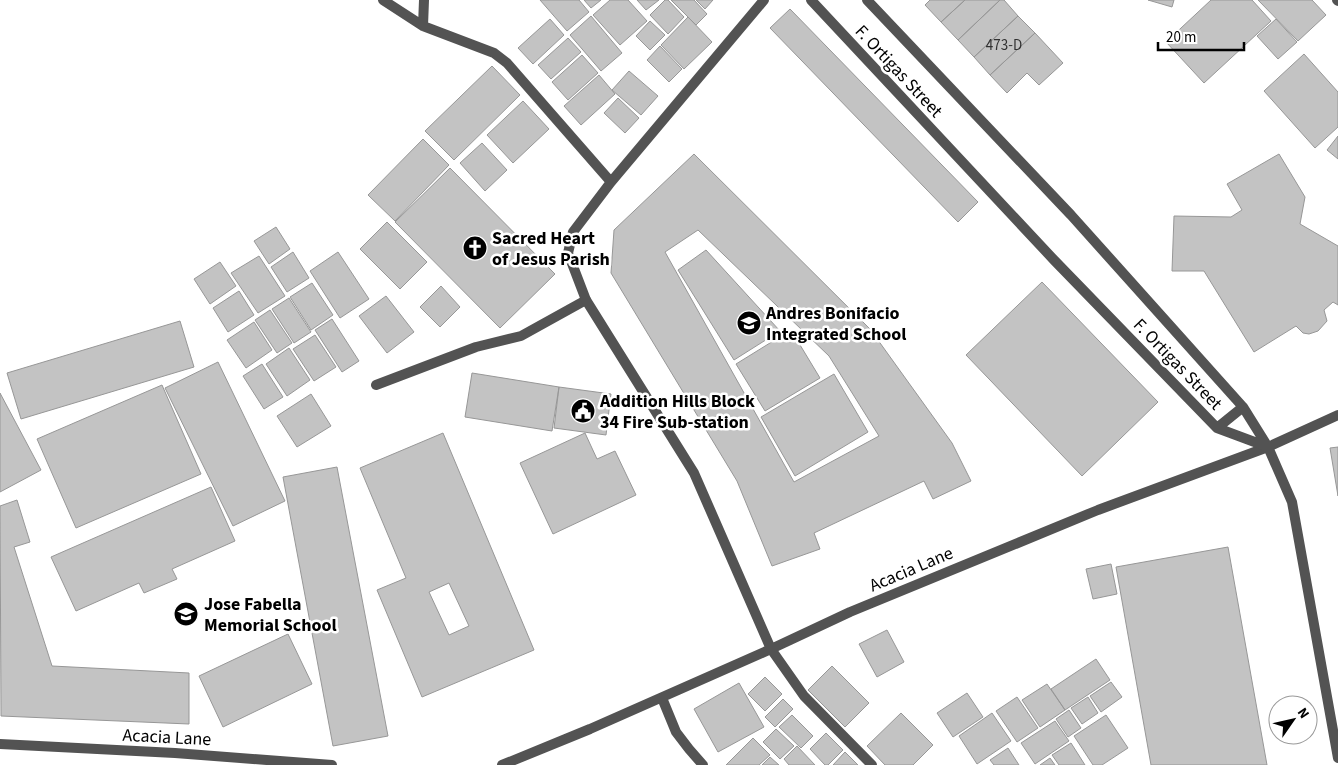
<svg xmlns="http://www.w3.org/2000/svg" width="1338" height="765" viewBox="0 0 1338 765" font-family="'Source Sans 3',sans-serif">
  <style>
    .building { fill: #c3c3c3; stroke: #979797; fill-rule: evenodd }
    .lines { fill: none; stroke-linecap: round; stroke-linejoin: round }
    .service { stroke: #535353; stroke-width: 10 }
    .minor { stroke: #535353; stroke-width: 10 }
    .tertiary { stroke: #535353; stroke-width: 10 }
    .labels { text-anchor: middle; stroke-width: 5; stroke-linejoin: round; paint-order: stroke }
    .number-label { font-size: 15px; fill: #313131 }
    .street-label { font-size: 18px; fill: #000; stroke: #fff }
    .poi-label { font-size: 18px; font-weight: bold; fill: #000; stroke: #fff; text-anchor: start }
  </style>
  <rect width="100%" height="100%" fill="#fff"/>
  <path class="building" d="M 540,0 L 579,0 L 589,12 L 567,31 Z
    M 584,0 L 601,0 L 591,8 Z
    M 610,0 L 628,0 L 647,21 L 620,45 L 593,15 Z
    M 637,0 L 659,0 L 646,10 Z
    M 665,0 L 668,0 L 684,17 L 668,34 L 650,15 Z
    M 671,0 L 694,0 L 707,14 L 696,25 Z
    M 696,0 L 713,0 L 705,9 Z
    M 930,0 L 965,0 L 941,22 L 925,5 Z
    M 965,0 L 1000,0 L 958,40 L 941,22 Z
    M 1000,0 L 1004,0 L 1018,16 L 974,57 L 958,40 Z
    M 1148,0 L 1174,0 L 1172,7 Z
    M 1211,0 L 1252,0 L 1271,21 L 1204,83 L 1166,42 Z
    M 1258,0 L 1312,0 L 1326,15 L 1298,41 Z
    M 790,9 L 978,202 L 958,222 L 770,28 Z
    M 591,16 L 622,53 L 601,71 L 570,35 Z
    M 1018,16 L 1035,33 L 990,75 L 974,57 Z
    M 688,17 L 712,42 L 684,69 L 661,45 Z
    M 550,19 L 564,35 L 533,64 L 518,48 Z
    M 1276,19 L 1297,42 L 1278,59 L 1257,36 Z
    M 650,21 L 665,35 L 650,50 L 636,36 Z
    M 1035,33 L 1063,63 L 1039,85 L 1027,73 L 1007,93 L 990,75 Z
    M 568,38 L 581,52 L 551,79 L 538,65 Z
    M 660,46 L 682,69 L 669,82 L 647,60 Z
    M 1304,54 L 1338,92 L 1338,127 L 1315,148 L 1264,91 Z
    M 582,55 L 598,73 L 568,100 L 552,82 Z
    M 492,66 L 520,95 L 454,160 L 425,131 Z
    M 629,71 L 658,96 L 641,115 L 612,90 Z
    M 599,75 L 615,94 L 581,125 L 564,106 Z
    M 618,98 L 639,118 L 625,133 L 604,113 Z
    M 523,101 L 549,129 L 513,163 L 487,135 Z
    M 1338,136 L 1338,159 L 1327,150 Z
    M 423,139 L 449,165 L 395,221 L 368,195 Z
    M 482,143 L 507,170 L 485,191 L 460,163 Z
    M 694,154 L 870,329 L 952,443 L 971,481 L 933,499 L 924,481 L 814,533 L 820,549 L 772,566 L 737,481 L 611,273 L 614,230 ZM 698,230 L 829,356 L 879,436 L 794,482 L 665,252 Z
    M 1279,154 L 1305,197 L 1300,224 L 1338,246 L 1338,305 L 1333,302 L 1324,310 L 1327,321 L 1318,331 L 1309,334 L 1303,333 L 1296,326 L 1254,352 L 1204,271 L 1172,271 L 1174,216 L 1231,217 L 1242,210 L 1227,184 Z
    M 450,168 L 555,274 L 500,328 L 395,222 Z
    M 387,222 L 427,262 L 400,289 L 360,249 Z
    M 276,227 L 290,249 L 269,264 L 254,241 Z
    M 706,250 L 780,331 L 734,360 L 678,270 Z
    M 293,252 L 309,278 L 287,292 L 271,267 Z
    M 338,252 L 369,299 L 340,318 L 310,271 Z
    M 259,256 L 285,296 L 258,313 L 231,273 Z
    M 220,262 L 236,286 L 210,304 L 194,279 Z
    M 1042,282 L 1158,402 L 1082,476 L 966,355 Z
    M 312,283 L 333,315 L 311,330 L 290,297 Z
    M 441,286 L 460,307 L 440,327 L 420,307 Z
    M 239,291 L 254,315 L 228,332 L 213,308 Z
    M 386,296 L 414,332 L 387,353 L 359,316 Z
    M 289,298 L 311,332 L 294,343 L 272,309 Z
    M 270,310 L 292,343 L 277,353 L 255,320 Z
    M 332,319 L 359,361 L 342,372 L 315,330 Z
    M 180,321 L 194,367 L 21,419 L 7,373 Z
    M 254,322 L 272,350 L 246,368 L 227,340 Z
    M 791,330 L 820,378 L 765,411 L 736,364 Z
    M 315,335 L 336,367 L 314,381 L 293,349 Z
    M 289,348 L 310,380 L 287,396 L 266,364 Z
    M 218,362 L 285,501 L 233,526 L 165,388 Z
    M 262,364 L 283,397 L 264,409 L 243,376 Z
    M 472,373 L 559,387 L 552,431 L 465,417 Z
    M 834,374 L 868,432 L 795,476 L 761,417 Z
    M 162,385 L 201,474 L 76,528 L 37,439 Z
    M 559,387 L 611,394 L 606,435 L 554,428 Z
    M 0,393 L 41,470 L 0,492 Z
    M 311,394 L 331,426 L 297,447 L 277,416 Z
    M 443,433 L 534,650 L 422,697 L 377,590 L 406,578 L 360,468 ZM 449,583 L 469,626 L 449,635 L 429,592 Z
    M 585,433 L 597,459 L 615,451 L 636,495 L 553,534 L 520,463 Z
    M 1338,447 L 1338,496 L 1330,448 Z
    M 337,467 L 388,736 L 333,746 L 283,477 Z
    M 211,487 L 235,541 L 172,569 L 177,579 L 144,593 L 139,583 L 76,611 L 51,557 Z
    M 17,500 L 30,542 L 14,547 L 52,666 L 189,673 L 189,724 L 1,716 L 0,506 Z
    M 1228,547 L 1267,765 L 1151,765 L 1116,567 Z
    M 1111,564 L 1117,594 L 1093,599 L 1086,569 Z
    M 887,630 L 904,662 L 877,677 L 859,644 Z
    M 288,634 L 312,684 L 223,727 L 199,676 Z
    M 1096,659 L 1110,680 L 1065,710 L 1051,689 Z
    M 832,666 L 869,703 L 845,727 L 808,690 Z
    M 765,677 L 782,694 L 765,711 L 748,694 Z
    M 1111,682 L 1122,697 L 1101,712 L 1090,696 Z
    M 739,683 L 764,727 L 718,752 L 694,709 Z
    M 1047,684 L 1065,710 L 1040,727 L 1022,700 Z
    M 967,693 L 983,717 L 953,737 L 937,713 Z
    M 1017,697 L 1038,728 L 1017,742 L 996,711 Z
    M 1088,697 L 1098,713 L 1082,724 L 1071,708 Z
    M 783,699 L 793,709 L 775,727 L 765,717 Z
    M 1069,710 L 1081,728 L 1068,737 L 1056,719 Z
    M 901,713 L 933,745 L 913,765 L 885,765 L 867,746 Z
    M 992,713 L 1011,741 L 977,764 L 959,736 Z
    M 792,715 L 813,736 L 801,748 L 779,727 Z
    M 1106,715 L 1128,748 L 1102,765 L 1093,765 L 1074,736 Z
    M 1055,721 L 1069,741 L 1035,764 L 1021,743 Z
    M 776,729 L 794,746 L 780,759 L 763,742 Z
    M 826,733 L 843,750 L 828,765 L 825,765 L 810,749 Z
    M 753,738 L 770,755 L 759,765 L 726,765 Z
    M 1071,743 L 1085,765 L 1059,765 L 1052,755 Z
    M 797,746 L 815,765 L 789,765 L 784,759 Z
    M 1008,748 L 1019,765 L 994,765 L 990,760 Z
    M 845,752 L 858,765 L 833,765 Z
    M 770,757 L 779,765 L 762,765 Z
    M 1050,758 L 1055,765 L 1040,765 Z"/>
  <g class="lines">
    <path class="service" d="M 376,385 L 476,347 L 521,336 L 586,300"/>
    <path class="minor" d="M 383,0 L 423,26 L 494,53 L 507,63 L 611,182
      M 764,0 L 611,182 L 573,232 L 568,253 L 586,300 L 694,473 L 771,649 L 804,696 L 872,765
      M 1337,0 L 1338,1
      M 423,26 L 424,0
      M 662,698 L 676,732 L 689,749 L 703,765
      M 0,744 L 175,753 L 332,765
      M 502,765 L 590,729 L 771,649 L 850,612 L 1098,510 L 1268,447"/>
    <path class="tertiary" d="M 811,0 L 1054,260 L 1217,428 L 1268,447
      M 867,0 L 1071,215 L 1243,407 L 1268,447 L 1292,502 L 1338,758
      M 1217,428 L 1243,407
      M 1268,447 L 1338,415"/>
  </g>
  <defs>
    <symbol id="church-disc" viewBox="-11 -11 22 22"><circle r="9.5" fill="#000" stroke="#fff"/><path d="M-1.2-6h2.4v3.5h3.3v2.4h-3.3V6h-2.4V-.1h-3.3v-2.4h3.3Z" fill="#fff"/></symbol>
    <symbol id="school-disc" viewBox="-11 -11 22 22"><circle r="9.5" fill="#000" stroke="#fff"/><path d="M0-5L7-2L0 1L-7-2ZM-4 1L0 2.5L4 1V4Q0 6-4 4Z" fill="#fff"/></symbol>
    <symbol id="civic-disc" viewBox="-11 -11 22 22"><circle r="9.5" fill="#000" stroke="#fff"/><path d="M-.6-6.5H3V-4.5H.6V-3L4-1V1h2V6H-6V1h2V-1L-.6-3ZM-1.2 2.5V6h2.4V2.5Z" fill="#fff"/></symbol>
  </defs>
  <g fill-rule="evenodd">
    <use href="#church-disc" x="461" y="234" width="28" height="28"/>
    <use href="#school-disc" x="735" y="309" width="28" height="28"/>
    <use href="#civic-disc" x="569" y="397" width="28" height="28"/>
    <use href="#school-disc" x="172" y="600" width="28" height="28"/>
  </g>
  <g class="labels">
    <g class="number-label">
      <text x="1004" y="50">473-D</text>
    </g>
    <g class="street-label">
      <text transform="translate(899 71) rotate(47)" y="6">F. Ortigas Street</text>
      <text transform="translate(1178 364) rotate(46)" y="6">F. Ortigas Street</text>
      <text transform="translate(911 569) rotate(-23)" y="6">Acacia Lane</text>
      <text transform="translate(167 737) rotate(3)" y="6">Acacia Lane</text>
    </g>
    <g class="poi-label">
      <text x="492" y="244">Sacred Heart<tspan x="492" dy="21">of Jesus Parish</tspan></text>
      <text x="766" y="319">Andres Bonifacio<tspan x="766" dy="21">Integrated School</tspan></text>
      <text x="600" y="407">Addition Hills Block<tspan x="600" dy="21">34 Fire Sub-station</tspan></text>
      <text x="204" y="610">Jose Fabella<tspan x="204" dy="21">Memorial School</tspan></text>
    </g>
  </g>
  <g transform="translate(1293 720) rotate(56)"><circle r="24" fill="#ffffff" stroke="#999999"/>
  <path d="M0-4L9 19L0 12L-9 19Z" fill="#000000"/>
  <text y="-8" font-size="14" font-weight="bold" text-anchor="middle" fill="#000000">N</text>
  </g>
  <path d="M1158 42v8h86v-8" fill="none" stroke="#000000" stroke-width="2.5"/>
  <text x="1166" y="42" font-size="15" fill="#000000" stroke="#ffffff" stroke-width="4" paint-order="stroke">20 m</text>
</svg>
